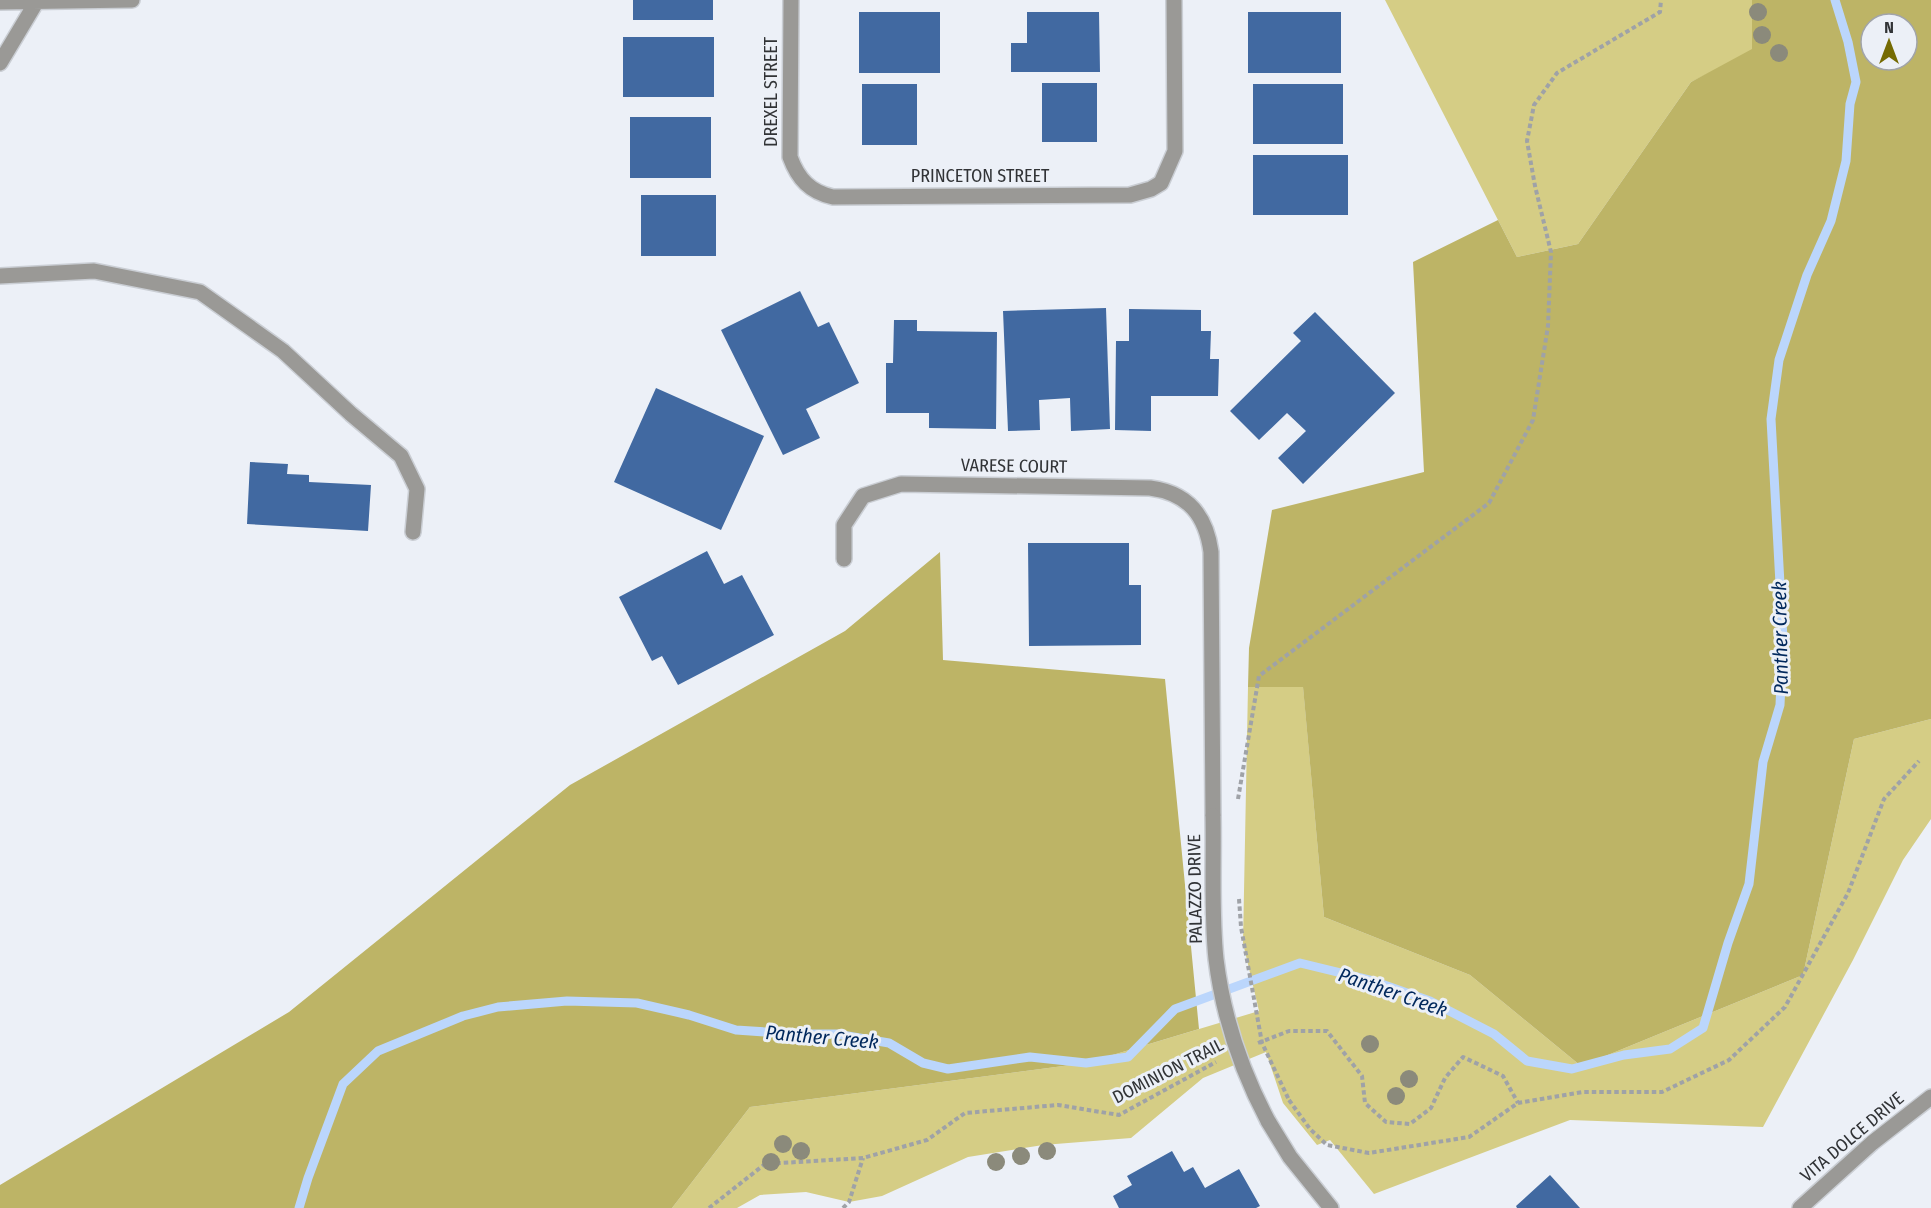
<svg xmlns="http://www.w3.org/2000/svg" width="1931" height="1208" viewBox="0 0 1931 1208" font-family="'Fira Sans Condensed',sans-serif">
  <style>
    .green { fill: #d5cd85 }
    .forest { fill: #bdb466; fill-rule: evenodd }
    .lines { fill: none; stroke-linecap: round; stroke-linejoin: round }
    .stream { stroke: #bbd6fc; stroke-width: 9 }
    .building { fill: #4169a1 }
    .minor-casing { stroke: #caced4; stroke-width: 18 }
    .path { stroke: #9fa2a7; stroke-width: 4; stroke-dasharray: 4.5 3; stroke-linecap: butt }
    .minor { stroke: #9a9996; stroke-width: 15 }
    .minor-bridge-casing { stroke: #caced4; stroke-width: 18; stroke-linecap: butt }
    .path-bridge { stroke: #9fa2a7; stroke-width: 4; stroke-dasharray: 4.5 3; stroke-linecap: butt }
    .minor-bridge { stroke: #9a9996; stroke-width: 15 }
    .tree { fill: #8b8a7b }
    .labels { text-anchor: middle; stroke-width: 6; stroke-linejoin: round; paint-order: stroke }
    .street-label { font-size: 18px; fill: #313336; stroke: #ecf0f7 }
    .water-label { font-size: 20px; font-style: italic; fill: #00285c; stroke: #ecf0f7 }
  </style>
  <rect width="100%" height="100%" fill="#ecf0f7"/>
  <path class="green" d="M 1385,0 L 1753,0 L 1754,51 L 1691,82 L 1578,244 L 1517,257 Z
    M 1303,686 L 1324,917 L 1470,975 L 1581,1066 L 1803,975 L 1854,739 L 1931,719 L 1931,819 L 1903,860 L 1853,960 L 1763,1127 L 1570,1120 L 1374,1194 L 1330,1140 L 1317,1145 L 1283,1103 L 1266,1052 L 1203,1078 L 1131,1138 L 1043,1145 L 968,1157 L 882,1196 L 849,1202 L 806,1192 L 760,1195 L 737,1208 L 672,1208 L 750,1107 L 1086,1063 L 1259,1011 L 1243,943 L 1248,687 Z"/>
  <path class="forest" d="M 1752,0 L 1931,0 L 1931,719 L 1854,739 L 1803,975 L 1581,1066 L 1470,975 L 1324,917 L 1303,687 L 1248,687 L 1249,648 L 1272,510 L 1424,472 L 1413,262 L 1498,220 L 1517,257 L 1578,244 L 1691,82 L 1752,49 ZM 1871,24 L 1907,24 L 1907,60 L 1871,60 Z
    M 940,552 L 943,660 L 1165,679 L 1199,1029 L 1086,1063 L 750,1107 L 672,1208 L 0,1208 L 0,1185 L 289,1012 L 570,785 L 845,631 Z"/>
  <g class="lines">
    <path class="stream" d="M 299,1208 L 308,1178 L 343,1084 L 378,1051 L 463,1016 L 498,1007 L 567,1001 L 637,1003 L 689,1015 L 736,1030 L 796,1034 L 836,1034 L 889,1043 L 923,1063 L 948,1069 L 1030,1057 L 1086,1063 L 1128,1057 L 1175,1009 L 1300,963 L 1370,980 L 1430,1001 L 1494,1034 L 1527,1061 L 1572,1069 L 1624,1055 L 1670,1049 L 1703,1028 L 1728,943 L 1749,884 L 1763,762 L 1780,705 L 1783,639 L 1771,419 L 1779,360 L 1807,275 L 1831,221 L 1846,161 L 1850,104 L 1856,82 L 1848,42 L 1835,0"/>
  </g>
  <path class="building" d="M 633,0 L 713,0 L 713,20 L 633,20 Z
    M 859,12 L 940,12 L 940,73 L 859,73 Z
    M 1027,12 L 1099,12 L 1100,72 L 1011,72 L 1011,43 L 1027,43 Z
    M 1248,12 L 1341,12 L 1341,73 L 1248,73 Z
    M 623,37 L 714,37 L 714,97 L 623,97 Z
    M 1042,83 L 1097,83 L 1097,142 L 1042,142 Z
    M 862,84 L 917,84 L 917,145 L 862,145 Z
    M 1253,84 L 1343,84 L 1343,144 L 1253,144 Z
    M 630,117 L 711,117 L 711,178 L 630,178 Z
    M 1253,155 L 1348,155 L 1348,215 L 1253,215 Z
    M 641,195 L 716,195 L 716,256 L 641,256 Z
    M 800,291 L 818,327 L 829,322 L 859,383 L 806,409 L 820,438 L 783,455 L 721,330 Z
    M 1106,308 L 1110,429 L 1071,431 L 1070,398 L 1039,400 L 1040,430 L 1008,431 L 1003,311 Z
    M 1129,309 L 1201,310 L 1201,331 L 1211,331 L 1210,359 L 1219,359 L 1218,396 L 1151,396 L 1151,431 L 1115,430 L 1116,341 L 1129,341 Z
    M 1315,312 L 1395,393 L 1303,484 L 1278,458 L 1306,431 L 1287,413 L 1259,440 L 1230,411 L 1301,341 L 1293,333 Z
    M 894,320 L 917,320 L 917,331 L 997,332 L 996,429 L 929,428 L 929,413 L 886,413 L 886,363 L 893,363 Z
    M 656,388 L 764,436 L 721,530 L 614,482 Z
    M 250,462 L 288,464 L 287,474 L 309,475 L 309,482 L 371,485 L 368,531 L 247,524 Z
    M 1028,543 L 1129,543 L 1129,585 L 1141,585 L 1141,645 L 1029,646 Z
    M 707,551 L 724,584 L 742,575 L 774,635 L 678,685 L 662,656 L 652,661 L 619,597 Z
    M 1172,1151 L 1184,1172 L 1193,1167 L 1205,1188 L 1239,1169 L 1260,1206 L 1256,1208 L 1119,1208 L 1113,1196 L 1132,1185 L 1127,1176 Z
    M 1550,1175 L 1580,1208 L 1517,1208 L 1516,1206 Z"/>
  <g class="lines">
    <defs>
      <path id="minor" d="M 791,0 L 790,157 C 798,179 810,192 833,197 L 1130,195 L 1151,189 L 1161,183 L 1175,151 L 1174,0
        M 0,2 L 132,0
        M 0,63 L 37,1
        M 0,276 L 94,271 L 200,292 L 283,351 L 351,414 L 401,456 L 417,489 L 413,532
        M 844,559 L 844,525 L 863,496 L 901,484 L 1150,488 C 1188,493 1206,515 1211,552 L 1213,816
        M 1268,1121 L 1290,1157 L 1331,1208
        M 1800,1208 L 1872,1143 L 1931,1097"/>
    </defs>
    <use href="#minor" class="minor-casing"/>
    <path class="path" d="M 1238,799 L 1259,676 L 1489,503 L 1533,420 L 1548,326 L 1551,252 L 1535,186 L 1527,141 L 1534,105 L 1557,73 L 1660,12 L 1661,0
      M 1258,1043 L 1289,1031 L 1327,1031 L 1362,1076 L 1365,1103 L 1386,1122 L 1410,1124 L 1431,1108 L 1445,1078 L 1463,1057 L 1503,1076 L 1518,1103
      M 1289,1100 L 1310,1129 L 1327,1145 L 1369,1153 L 1469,1137 L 1518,1103 L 1583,1092 L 1662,1092 L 1729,1060 L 1785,1007 L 1848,893 L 1884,799 L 1919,761
      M 709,1208 L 765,1164 L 863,1158 L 927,1140 L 965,1113 L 1058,1105 L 1119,1115 L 1216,1062
      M 843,1208 L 849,1202 L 863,1158"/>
    <use href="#minor" class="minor"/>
    <defs>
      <path id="minor-bridge" d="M 1213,816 C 1214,863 1211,912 1216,959 C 1223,1016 1241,1070 1268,1121"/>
    </defs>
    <use href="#minor-bridge" class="minor-bridge-casing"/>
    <path class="path-bridge" d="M 1239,899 L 1241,927 L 1262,1043 L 1289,1100"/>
    <use href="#minor-bridge" class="minor-bridge"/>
  </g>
  <g class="tree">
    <circle cx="1758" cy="12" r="9"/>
    <circle cx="1762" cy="35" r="9"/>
    <circle cx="1779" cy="53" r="9"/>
    <circle cx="1370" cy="1044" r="9"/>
    <circle cx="1409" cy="1079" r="9"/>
    <circle cx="1396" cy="1096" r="9"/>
    <circle cx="783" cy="1144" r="9"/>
    <circle cx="801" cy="1151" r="9"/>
    <circle cx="1047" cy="1151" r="9"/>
    <circle cx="1021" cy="1156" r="9"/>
    <circle cx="771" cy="1162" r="9"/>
    <circle cx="996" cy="1162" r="9"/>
  </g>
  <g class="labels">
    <g class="street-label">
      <text transform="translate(771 92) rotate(-90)" y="6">DREXEL STREET</text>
      <text x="980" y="182">PRINCETON STREET</text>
      <text transform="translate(1014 466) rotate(1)" y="6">VARESE COURT</text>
      <text transform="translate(1195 889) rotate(-91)" y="6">PALAZZO DRIVE</text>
      <text transform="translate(1168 1071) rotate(-27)" y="6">DOMINION TRAIL</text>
      <text transform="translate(1852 1137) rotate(-40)" y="6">VITA DOLCE DRIVE</text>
    </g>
    <g class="water-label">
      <text transform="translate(1780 638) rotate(-91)" y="7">Panther Creek</text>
      <text transform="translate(1393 992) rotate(19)" y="7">Panther Creek</text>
      <text transform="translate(822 1037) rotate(5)" y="7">Panther Creek</text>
    </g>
  </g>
  <g transform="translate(1889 42)"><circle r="28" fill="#ecf0f7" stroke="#a1a4aa" stroke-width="1.5"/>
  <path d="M0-4.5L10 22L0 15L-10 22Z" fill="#756b03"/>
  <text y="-9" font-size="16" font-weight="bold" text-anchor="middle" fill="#313336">N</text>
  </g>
</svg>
